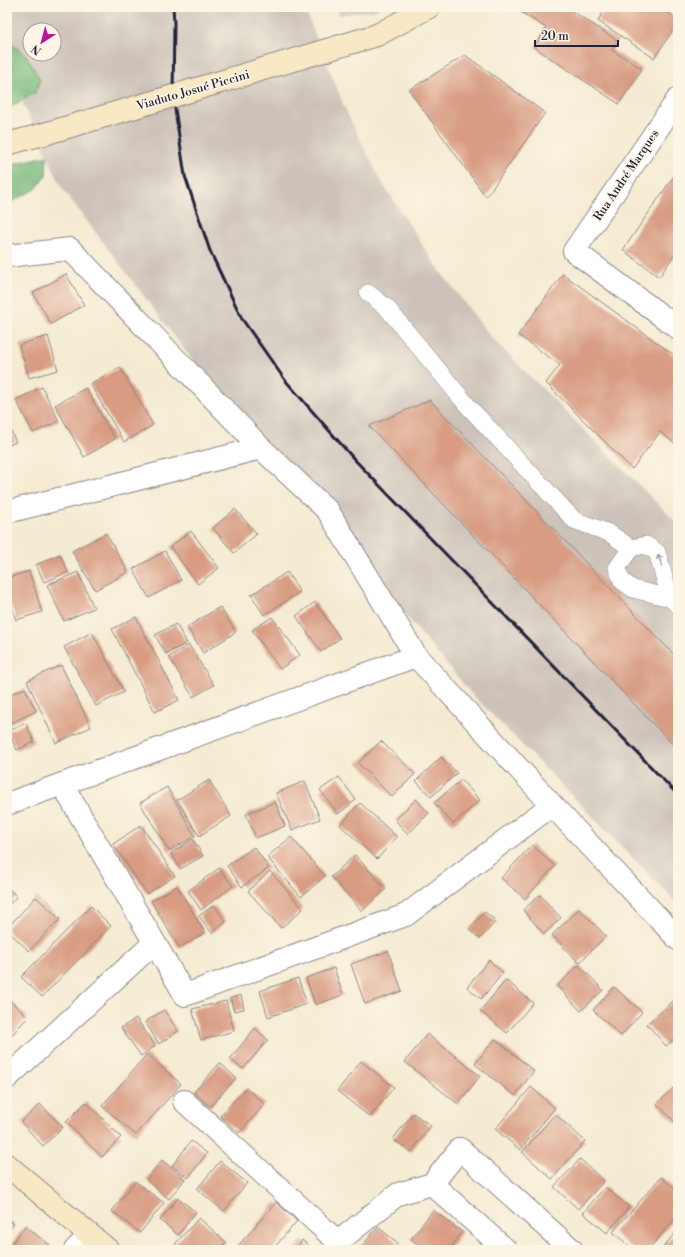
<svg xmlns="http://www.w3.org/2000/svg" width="685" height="1257" viewBox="0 0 685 1257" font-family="'Libre Bodoni',serif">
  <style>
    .industrial { fill: #ccc2b9; fill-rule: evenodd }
    .forest { fill: #78b97b; stroke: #4d6e5b }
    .building { fill: #d89c83 }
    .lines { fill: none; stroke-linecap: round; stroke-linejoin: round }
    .lane-casing { stroke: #8c8686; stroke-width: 18 }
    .street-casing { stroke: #8c8686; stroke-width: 24 }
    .secondary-casing { stroke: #8c8686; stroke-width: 24 }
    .lane { stroke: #fff; stroke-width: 17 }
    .street { stroke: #fff; stroke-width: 22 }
    .secondary { stroke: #f8e8c3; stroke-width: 22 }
    .rail { stroke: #22223b; stroke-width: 3 }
    .secondary-bridge-casing { stroke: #8c8686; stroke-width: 24; stroke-linecap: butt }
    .secondary-bridge { stroke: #f8e8c3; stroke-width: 22 }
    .oneway { stroke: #9c9ca7 }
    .labels { text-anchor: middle; stroke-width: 3.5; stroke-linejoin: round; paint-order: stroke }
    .street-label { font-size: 12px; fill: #22223b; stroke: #fcf5e5 }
  </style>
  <rect width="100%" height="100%" fill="#fcf5e5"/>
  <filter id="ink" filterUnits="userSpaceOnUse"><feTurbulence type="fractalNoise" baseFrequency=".025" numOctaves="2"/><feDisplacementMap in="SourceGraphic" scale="8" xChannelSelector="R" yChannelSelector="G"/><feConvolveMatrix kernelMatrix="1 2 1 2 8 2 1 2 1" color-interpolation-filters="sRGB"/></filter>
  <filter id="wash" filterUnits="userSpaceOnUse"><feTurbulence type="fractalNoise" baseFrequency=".012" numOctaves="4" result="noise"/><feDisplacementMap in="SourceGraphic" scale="16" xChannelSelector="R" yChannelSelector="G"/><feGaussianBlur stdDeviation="0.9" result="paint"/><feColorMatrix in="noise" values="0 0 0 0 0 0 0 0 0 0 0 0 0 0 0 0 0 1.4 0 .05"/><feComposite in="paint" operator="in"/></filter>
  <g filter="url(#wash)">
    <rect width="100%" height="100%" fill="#f5ebd2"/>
    <path class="industrial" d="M 7,7 L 304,7 L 347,113 L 381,181 L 434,263 L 491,337 L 678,524 L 678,904 L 470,692 L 206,378 L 62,188 L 7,70 ZM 30,30 L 54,30 L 54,54 L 30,54 Z
      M 338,7 L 380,7 L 376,10 L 339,15 Z"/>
    <path class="forest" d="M 7,41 L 26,55 L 40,80 L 35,93 L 7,109 Z
      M 47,156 L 46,176 L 36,189 L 7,204 L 7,165 Z"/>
    <g id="blocks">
      <path class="building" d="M 520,7 L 566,7 L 618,41 L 612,50 L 642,69 L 619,104 L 534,47 L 546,28 L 518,10 Z
        M 606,7 L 659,7 L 678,19 L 678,23 L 654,58 L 598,21 Z
        M 465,55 L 545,113 L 486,197 L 409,90 Z
        M 678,170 L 678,250 L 659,277 L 623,250 Z
        M 66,274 L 84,305 L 51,324 L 33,293 Z
        M 563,274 L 678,358 L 678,446 L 660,432 L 632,469 L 546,383 L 560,365 L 518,335 Z
        M 48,336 L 58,370 L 29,378 L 19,345 Z
        M 120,367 L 153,425 L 124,442 L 90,384 Z
        M 42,387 L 59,421 L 33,433 L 16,400 Z
        M 86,388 L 115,439 L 84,457 L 55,405 Z
        M 430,400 L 678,659 L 678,750 L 369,426 Z
        M 7,422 L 16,442 L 7,446 Z
        M 235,509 L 257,534 L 234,553 L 213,528 Z
        M 191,531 L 219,568 L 198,584 L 170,547 Z
        M 106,533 L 128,572 L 95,590 L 72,551 Z
        M 165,551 L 181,580 L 149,598 L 133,569 Z
        M 60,554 L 68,572 L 44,582 L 36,565 Z
        M 29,571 L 42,612 L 16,620 L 7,594 L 7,578 Z
        M 78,572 L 94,608 L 64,621 L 47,585 Z
        M 287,572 L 300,592 L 264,615 L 251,595 Z
        M 315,602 L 340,638 L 321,652 L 296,616 Z
        M 220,607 L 236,632 L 203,653 L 187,627 Z
        M 136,617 L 179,700 L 155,712 L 112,629 Z
        M 272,617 L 300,655 L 280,669 L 252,630 Z
        M 176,624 L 187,643 L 166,654 L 155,635 Z
        M 92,632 L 124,692 L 96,706 L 64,647 Z
        M 189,645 L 214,685 L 193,697 L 169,657 Z
        M 61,665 L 91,727 L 56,743 L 27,681 Z
        M 25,688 L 36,711 L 7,725 L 7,696 Z
        M 26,723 L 34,742 L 17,750 L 8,731 Z
        M 381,741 L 415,774 L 392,797 L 358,763 Z
        M 441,757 L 457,773 L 431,797 L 416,781 Z
        M 339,777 L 356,800 L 338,814 L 320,790 Z
        M 209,780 L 231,816 L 199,836 L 177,800 Z
        M 461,780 L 480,800 L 453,824 L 434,803 Z
        M 305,781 L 320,819 L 292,830 L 276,793 Z
        M 167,787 L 195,836 L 169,851 L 140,803 Z
        M 416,799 L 429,813 L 408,834 L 395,820 Z
        M 275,802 L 285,826 L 256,838 L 246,814 Z
        M 360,803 L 397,837 L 377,859 L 340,825 Z
        M 141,825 L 175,876 L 147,894 L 113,844 Z
        M 291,837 L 325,876 L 301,897 L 267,857 Z
        M 193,839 L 203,856 L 180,869 L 171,853 Z
        M 532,845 L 555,866 L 525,899 L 501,878 Z
        M 254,847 L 269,868 L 242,887 L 227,866 Z
        M 355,855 L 386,889 L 362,911 L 331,877 Z
        M 219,868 L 233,886 L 201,910 L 188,891 Z
        M 270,871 L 303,909 L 281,928 L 248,891 Z
        M 177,886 L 205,933 L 179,948 L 151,901 Z
        M 7,887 L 17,897 L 7,906 Z
        M 540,895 L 561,918 L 544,934 L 523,910 Z
        M 36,897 L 60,919 L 29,951 L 7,930 L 7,928 Z
        M 214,905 L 226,922 L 212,933 L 199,916 Z
        M 91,906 L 111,926 L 42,997 L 21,977 Z
        M 579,909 L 606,936 L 579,963 L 552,935 Z
        M 485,912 L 496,921 L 480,939 L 469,929 Z
        M 388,951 L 402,991 L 365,1004 L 351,964 Z
        M 489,960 L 503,973 L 481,999 L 467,987 Z
        M 579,965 L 603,990 L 581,1011 L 557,986 Z
        M 334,968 L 343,995 L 315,1005 L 306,978 Z
        M 298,978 L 307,1004 L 268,1017 L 260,991 Z
        M 506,980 L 533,1003 L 507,1033 L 480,1011 Z
        M 614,987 L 642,1012 L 621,1036 L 593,1010 Z
        M 241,995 L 244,1009 L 234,1011 L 230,998 Z
        M 678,997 L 678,1035 L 666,1046 L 647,1024 Z
        M 7,998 L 28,1017 L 7,1040 Z
        M 226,1001 L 234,1031 L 201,1040 L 192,1009 Z
        M 164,1010 L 178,1031 L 159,1044 L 145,1022 Z
        M 136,1018 L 155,1046 L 141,1056 L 121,1028 Z
        M 255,1028 L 268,1040 L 243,1069 L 230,1059 Z
        M 427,1034 L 480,1076 L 458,1104 L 405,1062 Z
        M 495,1039 L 534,1071 L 515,1096 L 475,1064 Z
        M 147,1054 L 181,1084 L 136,1135 L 102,1106 Z
        M 361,1061 L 394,1087 L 370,1117 L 337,1091 Z
        M 220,1063 L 236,1078 L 210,1107 L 194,1092 Z
        M 678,1083 L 678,1125 L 657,1104 Z
        M 531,1087 L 555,1108 L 520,1150 L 495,1129 Z
        M 246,1088 L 265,1104 L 239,1133 L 220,1116 Z
        M 86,1102 L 121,1137 L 102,1157 L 66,1122 Z
        M 40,1104 L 63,1127 L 43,1146 L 21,1122 Z
        M 413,1113 L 431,1126 L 411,1152 L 393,1139 Z
        M 555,1114 L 585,1141 L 552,1179 L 522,1152 Z
        M 191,1141 L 207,1153 L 188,1178 L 172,1166 Z
        M 580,1159 L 604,1181 L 578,1209 L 554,1187 Z
        M 162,1160 L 185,1179 L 169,1199 L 146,1180 Z
        M 220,1161 L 247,1183 L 224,1211 L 197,1189 Z
        M 661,1177 L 678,1191 L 678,1215 L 648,1250 L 634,1250 L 613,1232 Z
        M 135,1181 L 164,1203 L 140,1233 L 112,1211 Z
        M 605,1187 L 629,1207 L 607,1233 L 583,1213 Z
        M 178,1198 L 196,1212 L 178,1235 L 160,1220 Z
        M 276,1202 L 297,1221 L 272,1250 L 240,1250 L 237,1247 Z
        M 433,1210 L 462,1232 L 449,1250 L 425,1250 L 411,1239 Z
        M 199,1218 L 226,1242 L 219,1250 L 182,1250 L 175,1244 Z
        M 7,1219 L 14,1224 L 7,1232 Z
        M 25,1226 L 51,1246 L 48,1250 L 7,1250 Z
        M 378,1227 L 398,1243 L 392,1250 L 361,1250 L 359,1249 Z
        M 675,1233 L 678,1236 L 678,1250 L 661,1250 Z
        M 302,1240 L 314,1250 L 295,1250 Z"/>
    </g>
  </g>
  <g filter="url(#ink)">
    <use href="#blocks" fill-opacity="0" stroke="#8c8686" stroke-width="1"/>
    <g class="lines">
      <defs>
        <path id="lane" d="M 368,293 L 387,308 L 467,405 L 574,520 L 609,533 L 631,548
          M 670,598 L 633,589 L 622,581 L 617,568 L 631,548 L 646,545 L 657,552 L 670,598 L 678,605"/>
        <path id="street" d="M 678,99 L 574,251 L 678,328
          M 7,256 L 70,249 L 261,448 L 328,511 L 416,656 L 552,805 L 678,939
          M 7,512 L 261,448
          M 62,784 L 185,995 L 406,915 L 552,805
          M 7,804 L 416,656
          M 7,1078 L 154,943
          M 184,1101 L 338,1242 L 398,1194 L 432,1184 L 460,1149 L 572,1250
          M 432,1184 L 506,1250
          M 75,1250 L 90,1235"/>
        <path id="secondary" d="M 173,96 L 377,35 L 429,7
          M 7,144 L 44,134
          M 7,1165 L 108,1250"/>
      </defs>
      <use href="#lane" class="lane-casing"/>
      <use href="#street" class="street-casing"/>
      <use href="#secondary" class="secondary-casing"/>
      <use href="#lane" class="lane"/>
      <use href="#street" class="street"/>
      <use href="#secondary" class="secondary"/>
      <path class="rail" d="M 173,7 L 174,23 L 173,96 L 185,176 L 210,251 L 242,319 L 285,380 L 354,459 L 678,795"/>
      <defs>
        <path id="secondary-bridge" d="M 44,134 L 173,96"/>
      </defs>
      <use href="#secondary-bridge" class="secondary-bridge-casing"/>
      <use href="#secondary-bridge" class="secondary-bridge"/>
    </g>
    <defs><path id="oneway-shaft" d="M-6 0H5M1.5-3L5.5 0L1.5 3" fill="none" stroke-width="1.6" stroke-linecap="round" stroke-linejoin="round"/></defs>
    <use class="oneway" href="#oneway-shaft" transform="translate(660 560) rotate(-106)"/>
  </g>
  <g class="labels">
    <g class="street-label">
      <text transform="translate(193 90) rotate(-16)" y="4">Viaduto Josué Piccini</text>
      <text transform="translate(626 175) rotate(-56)" y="4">Rua André Marques</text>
    </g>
  </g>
  <rect width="685" height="1257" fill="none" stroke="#fcf5e5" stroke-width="24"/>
  <g transform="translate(42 42) rotate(216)"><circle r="19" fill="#fcf5e5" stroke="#a5a1a1"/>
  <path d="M0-3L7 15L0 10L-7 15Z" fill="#b5179e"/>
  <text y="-6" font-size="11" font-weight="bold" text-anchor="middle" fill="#22223b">N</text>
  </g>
  <path d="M535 40v6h83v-6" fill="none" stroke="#22223b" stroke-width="2"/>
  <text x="541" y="40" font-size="12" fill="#22223b" stroke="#fcf5e5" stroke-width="3" paint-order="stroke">20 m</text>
</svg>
